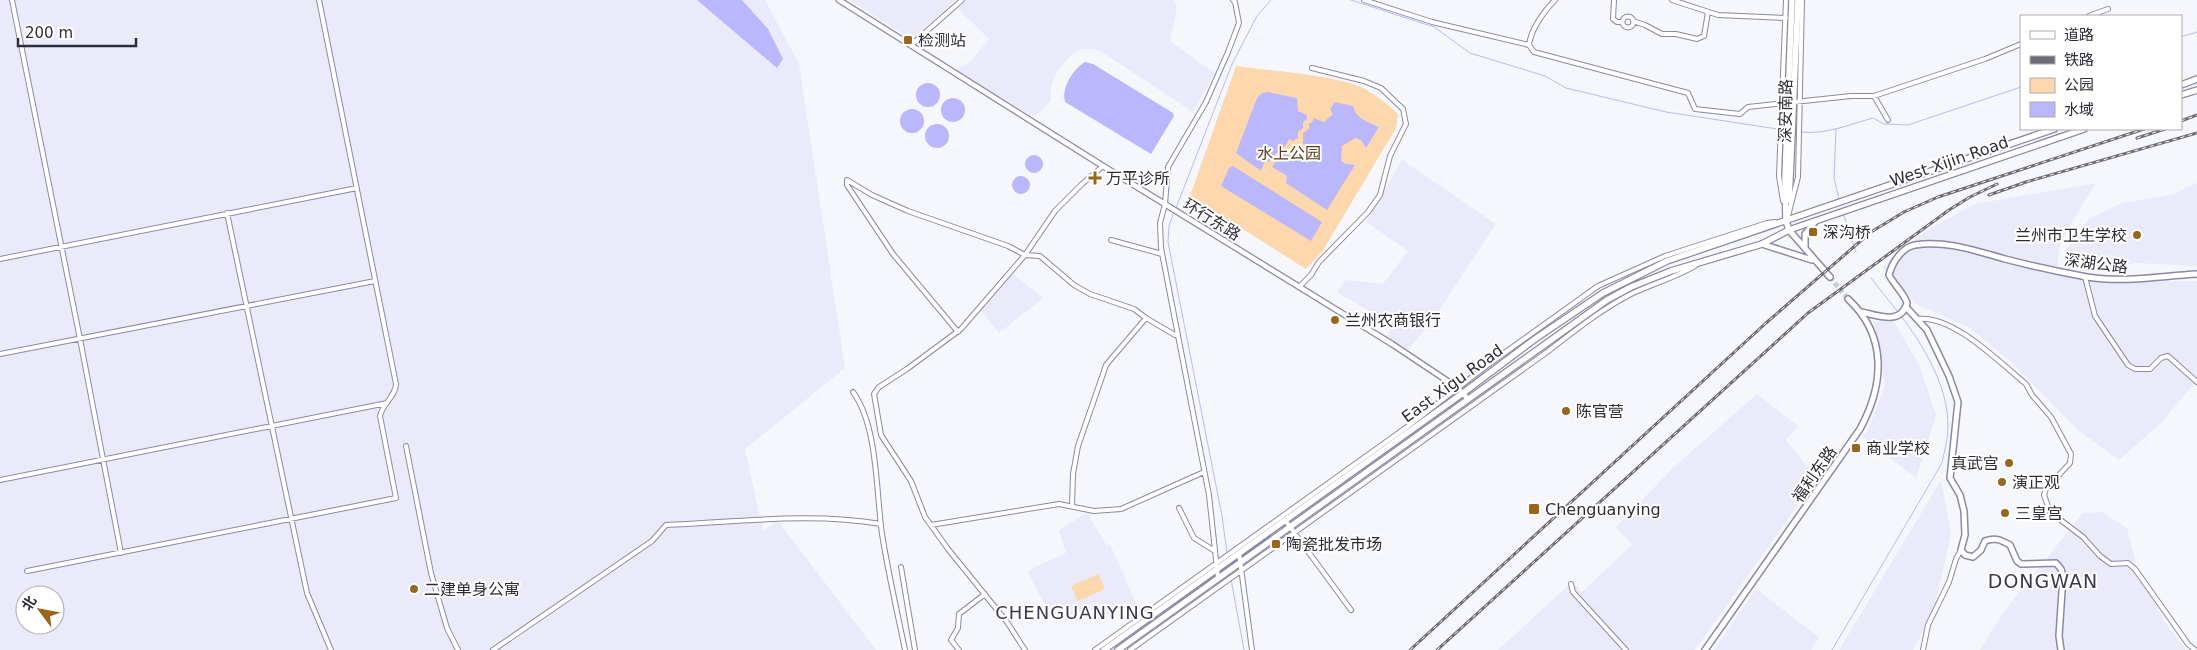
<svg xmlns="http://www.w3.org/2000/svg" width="2197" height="650" viewBox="0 0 2197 650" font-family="'DejaVu Sans','Noto Sans SC',sans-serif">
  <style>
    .built { fill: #eaeafb; fill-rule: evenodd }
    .green { fill: #fcd8ac }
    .water { fill: #bbb7fc }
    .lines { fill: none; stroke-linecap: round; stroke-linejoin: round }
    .stream { stroke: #bbb7fc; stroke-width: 1 }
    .secondary-tunnel { stroke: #ceced6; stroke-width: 5; stroke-dasharray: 5 2.5; stroke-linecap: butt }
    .minor-casing { stroke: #8a89a7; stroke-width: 6 }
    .tertiary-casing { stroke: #8a89a7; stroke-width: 7 }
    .secondary-casing { stroke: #8a89a7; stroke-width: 8 }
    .primary-casing { stroke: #8a89a7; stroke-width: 8 }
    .minor { stroke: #fff; stroke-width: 4 }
    .tertiary { stroke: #fff; stroke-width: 4.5 }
    .secondary { stroke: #fff; stroke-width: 5 }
    .primary { stroke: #fff; stroke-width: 5.5 }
    .rail-casing { stroke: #6d6c77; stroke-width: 3 }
    .rail { stroke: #fff; stroke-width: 1; stroke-dasharray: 4; stroke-linecap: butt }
    .minor-bridge-casing { stroke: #8a89a7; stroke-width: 6; stroke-linecap: butt }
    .minor-bridge { stroke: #fff; stroke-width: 4 }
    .poi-dot { fill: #99671b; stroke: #fff; stroke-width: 2 }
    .labels { text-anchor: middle; stroke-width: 4; stroke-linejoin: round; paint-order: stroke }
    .poi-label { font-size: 16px; fill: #2d2c39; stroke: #fff; text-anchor: start }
    .street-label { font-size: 16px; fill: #2d2c39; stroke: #fff }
    .park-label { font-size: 16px; fill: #5a401e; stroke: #fff }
    .neighbourhood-label { font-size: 18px; letter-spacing: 1px; fill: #3a3853; stroke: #fff }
    .quarter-label { font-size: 19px; letter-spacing: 1px; fill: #3a3853; stroke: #fff }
  </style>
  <rect width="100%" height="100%" fill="#f6f6fd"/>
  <path class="built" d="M 0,0 L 765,0 L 799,64 L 845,368 L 745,449 L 763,531 L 778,521 L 876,650 L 0,650 ZM 25,595 L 55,595 L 55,625 L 25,625 Z
    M 850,0 L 956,0 L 911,39 Z
    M 967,0 L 1174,0 L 1177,8 L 1170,41 L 1215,73 L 1193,112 L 1102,52 L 1093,49 L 1083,49 L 1073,53 L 1057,71 L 1051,85 L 1051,101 L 1034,117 L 956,71 L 972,60 L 989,39 L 958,9 Z
    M 1402,160 L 1496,224 L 1430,324 L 1408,350 L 1386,337 L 1393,325 L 1337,292 L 1345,280 L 1383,284 L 1408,251 L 1366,222 Z
    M 2096,183 L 2061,240 L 2058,259 L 2060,273 L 2122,282 L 2197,281 L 2197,380 L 2162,422 L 2119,460 L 2079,431 L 2010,361 L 1969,327 L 1916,304 L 1882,267 L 1927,230 L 1975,204 Z
    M 2197,183 L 2197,266 L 2136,263 L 2118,265 L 2064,252 L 2089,219 L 2122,203 L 2174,194 Z
    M 1012,273 L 1043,298 L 999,333 L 981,311 Z
    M 1892,319 L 1919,364 L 1936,415 L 1916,478 L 1863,437 L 1868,430 L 1885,386 L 1874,322 Z
    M 1757,394 L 1798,426 L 1786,440 L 1817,478 L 1695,650 L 1498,650 L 1572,582 L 1582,592 L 1632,545 L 1616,527 L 1674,467 Z
    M 1941,480 L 1951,534 L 1933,615 L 1913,650 L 1839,650 Z
    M 2102,512 L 2127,528 L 2137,568 L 2164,621 L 2186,650 L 1980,650 L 2003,613 L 2083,513 Z
    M 1087,513 L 1107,546 L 1110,544 L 1138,608 L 1134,611 L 1128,602 L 1107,615 L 1104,612 L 1096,614 L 1090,606 L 1057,622 L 1046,607 L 1027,571 L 1066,553 L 1059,530 Z
    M 1756,589 L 1819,637 L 1811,650 L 1714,650 Z"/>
  <path class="green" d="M 1236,66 C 1270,71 1337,75 1365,89 C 1377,96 1388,104 1398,114 L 1396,128 L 1322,252 L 1306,269 L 1190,196 Z
    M 1098,574 L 1105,589 L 1078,601 L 1071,586 Z"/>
  <path class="water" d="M 697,0 L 742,0 L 768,29 L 783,59 L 777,68 Z
    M 1085,62 L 1093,64 L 1173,113 L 1174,116 L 1151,154 L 1065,102 C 1061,88 1073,69 1085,62 Z
    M916 95a12 12 0 1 1 24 0a12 12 0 1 1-24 0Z
    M 1268,92 L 1297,98 L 1298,111 L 1307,115 L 1307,119 L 1303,122 L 1303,128 L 1298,132 L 1298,138 L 1293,141 L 1289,139 C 1283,154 1274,151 1269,162 L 1265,161 L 1261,171 L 1236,153 L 1257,98 L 1262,93 Z
    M941 110a12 12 0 1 1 24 0a12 12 0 1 1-24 0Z
    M 1335,102 L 1353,106 C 1356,119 1368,122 1379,127 L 1366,148 L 1361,140 L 1355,138 L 1342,146 L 1341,161 L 1346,164 L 1355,165 L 1327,210 L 1286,183 L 1287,176 L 1272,167 L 1277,159 L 1285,154 L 1305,161 L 1311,147 L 1303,144 L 1303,133 L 1309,129 L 1309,124 L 1313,121 L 1313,118 L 1324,122 L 1333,114 L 1330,109 Z
    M900 121a12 12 0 1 1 24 0a12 12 0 1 1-24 0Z
    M925 136a12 12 0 1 1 24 0a12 12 0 1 1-24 0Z
    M1025 164a9 9 0 1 1 18 0a9 9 0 1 1-18 0Z
    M 1233,166 L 1322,222 L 1311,241 L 1221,186 L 1229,168 Z
    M1012 185a9 9 0 1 1 18 0a9 9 0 1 1-18 0Z"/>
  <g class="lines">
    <path class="stream" d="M 1351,0 L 1434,27 L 1470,53 L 1545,76 L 1566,88 L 1666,112 L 1784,130
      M 2181,37 L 2197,32
      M 1836,129 L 1834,178 L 1839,199
      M 1801,132 C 1825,135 1851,124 1873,118 L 1884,124 L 1908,125 L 2021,87
      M 1176,208 L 1232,64 L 1257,16 L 1271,0
      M 1174,212 L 1169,226 L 1168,242 L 1222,516 L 1227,553
      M 1843,213 L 1856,252
      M 1871,278 L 1898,312
      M 1231,579 L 1244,650
      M 1832,650 L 1942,463 C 1944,452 1948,440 1948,428 C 1949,388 1924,346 1901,316"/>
    <path class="secondary-tunnel" d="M 1830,277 L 1848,299"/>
    <defs>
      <path id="minor" d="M 12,0 L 80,339 L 121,553
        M 1364,0 L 1432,22 L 1529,45
        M 1555,0 C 1544,11 1531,29 1529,45 L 1534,52 L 1688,93 L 1695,109 L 1740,114 L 1748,107 L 1851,96 L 1874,96 L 1985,59 L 2021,44
        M 1614,0 L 1613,19 L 1617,22 L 1622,22
        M 1672,0 L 1718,15 L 1786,18
        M 2089,16 L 2108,9
        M1622.5 22a5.5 5.5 0 1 1 11 0a5.5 5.5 0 1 1-11 0Z
        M 1633,21 L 1645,25 L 1662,34 L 1676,34 L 1697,39 L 1704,36 L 1708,12
        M 911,45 L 962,0
        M 1874,96 L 1888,120
        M 1781,122 L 1786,0
        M 1779,176 L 1783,201
        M 227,213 L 307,593 L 331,650
        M 1788,216 L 1798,177 L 1802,0
        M 1111,240 L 1162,254
        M 0,259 L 357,188
        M 2085,277 L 2095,316 L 2128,365 L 2135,369 L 2150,369 L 2161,358 L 2168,356 L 2197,382
        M 1299,287 L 1311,275 L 1319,262 L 1368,212 L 1380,195 L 1390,156 L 1406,124 L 1403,109 L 1381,88 L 1364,81 L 1312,68
        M 1146,318 L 1175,335
        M 1917,319 C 1953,314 2000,363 2026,384 L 2032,395 L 2051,417 L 2071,454 L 2070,463 L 2046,489 L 2044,495 L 2050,512 L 2083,537 L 2100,556 L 2111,564 L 2128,563 L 2135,569 L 2188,644 L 2195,650
        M 958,332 L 893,254 L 847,185 L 847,180 L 872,195 L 908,211 L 1008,246 L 1025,255 L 1040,256 L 1074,285 L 1090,294 L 1134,309 L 1146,318 L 1106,365 L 1103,374 L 1078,446 L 1073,474 L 1072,506
        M 0,354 L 375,281
        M 853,392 C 878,426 876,492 882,534 C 888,572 897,611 905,650
        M 406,446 L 431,573 L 447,628 L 458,650
        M 0,480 L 387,403
        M 1179,508 L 1194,538 L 1215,551
        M 1285,520 L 1351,610
        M 931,525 L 1059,504 L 1094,511 L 1121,509 L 1204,472
        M 1239,553 L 1252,650
        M 901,567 L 915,650
        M 27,571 L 396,498 L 380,416 C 382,404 396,396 396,384 L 319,0
        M 1218,578 L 1209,495 L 1161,248 L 1160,223 L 1165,204 L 1168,167 L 1206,102 L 1228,52 L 1239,23 L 1235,2 L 1233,0
        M 1571,584 L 1573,592 L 1626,650
        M 493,650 L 652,541 L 666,525 C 738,522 810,512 881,524
        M 959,650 L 951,640 L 958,628 L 959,614 L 985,594
        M 1025,650 L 1007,622 L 948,549 L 925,517 L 911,481 L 881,435 L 874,394 L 879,387 L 907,369 L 961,329 L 1025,255 L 1055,211 L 1082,184 L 1103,166
        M 1095,650 L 1407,427 L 1489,364 L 1598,286 L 1665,256 L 1767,223 L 1775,222
        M 1130,650 L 1547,352 C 1573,332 1599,311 1629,295 C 1651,284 1675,278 1695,266
        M 1923,650 L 1928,625 L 1949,582 L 1956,559 L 1961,550"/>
      <path id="tertiary" d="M 839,0 L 1103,166 L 1392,344 L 1458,388 L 1468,399"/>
      <path id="secondary" d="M 1789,230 L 1830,277
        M 1762,244 L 1812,260
        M 1805,248 L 1805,234 L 1815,222
        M 1906,307 L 1927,330 L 1949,376 L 1958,402 L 1950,478 L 1960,495 L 1964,511 L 1965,535 L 1961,550 L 1965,555 L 1973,557 L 1981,550 L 1985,541 C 1995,537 2001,540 2010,545 L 2017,561 L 2021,564 L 2056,563 L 2061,569 L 2063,576 L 2059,636 L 2061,650
        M 1861,312 C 1877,315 1901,326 1907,303 C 1904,293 1894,285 1889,275 C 1892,263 1902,247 1915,245 C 1946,240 1976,251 2005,259 C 2032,266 2060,272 2087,277 C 2124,283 2160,276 2197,274
        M 1705,650 L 1860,429 C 1884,385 1888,336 1848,299"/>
      <path id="primary" d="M 2181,85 L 2197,79
        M 2181,95 L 2197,90
        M 1789,200 L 1798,0
        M 1789,230 L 1786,221 L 1785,176 L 1792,0
        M 1104,650 L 1463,393 L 1535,339 L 1603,293 L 1667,261 L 2054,129
        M 1118,650 L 1607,300 L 1631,287 L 1671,271 L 1762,244 L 1789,230 L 2084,129"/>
    </defs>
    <use href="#minor" class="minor-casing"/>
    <use href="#tertiary" class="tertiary-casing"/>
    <use href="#secondary" class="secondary-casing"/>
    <use href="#primary" class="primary-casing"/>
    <use href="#minor" class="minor"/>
    <use href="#tertiary" class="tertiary"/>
    <use href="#secondary" class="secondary"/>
    <use href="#primary" class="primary"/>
    <defs>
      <path id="rail" d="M 2181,121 L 2197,115
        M 2137,138 L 2165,129
        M 1989,195 L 2026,182 L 2197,133
        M 1410,650 L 1766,323 L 1871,232 L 1904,212 L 1938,197 L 2144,129
        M 1437,650 L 1808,313 L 1949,210 L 1970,197 L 1997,184"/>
    </defs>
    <use href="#rail" class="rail-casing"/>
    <use href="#rail" class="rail"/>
    <defs>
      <path id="minor-bridge" d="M 1779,176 L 1781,122"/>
    </defs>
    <use href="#minor-bridge" class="minor-bridge-casing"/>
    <use href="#minor-bridge" class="minor-bridge"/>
  </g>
  <g class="poi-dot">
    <rect x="903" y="35" width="10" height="10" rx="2.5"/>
    <path d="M1092.5 170.5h5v5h5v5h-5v5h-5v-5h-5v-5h5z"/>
    <rect x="1808" y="227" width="10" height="10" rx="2.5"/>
    <circle cx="2137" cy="235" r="5"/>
    <circle cx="1335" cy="320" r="5"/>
    <circle cx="1566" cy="411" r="5"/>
    <rect x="1851" y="443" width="10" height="10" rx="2.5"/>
    <circle cx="2009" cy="463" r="5"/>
    <circle cx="2002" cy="482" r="5"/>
    <rect x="1528" y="503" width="12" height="12" rx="2.5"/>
    <circle cx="2005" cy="513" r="5"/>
    <rect x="1271" y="539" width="10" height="10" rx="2.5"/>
    <circle cx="414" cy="589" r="5"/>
  </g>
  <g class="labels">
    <g class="poi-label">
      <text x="918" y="46">检测站</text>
      <text x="1106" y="184">万平诊所</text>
      <text x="1823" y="238">深沟桥</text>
      <text x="2127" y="241" text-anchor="end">兰州市卫生学校</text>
      <text x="1345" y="326">兰州农商银行</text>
      <text x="1576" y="417">陈官营</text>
      <text x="1866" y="454">商业学校</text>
      <text x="1999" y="469" text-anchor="end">真武宫</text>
      <text x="2012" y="488">演正观</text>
      <text x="1545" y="515">Chenguanying</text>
      <text x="2015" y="519">三皇宫</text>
      <text x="1286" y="550">陶瓷批发市场</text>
      <text x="424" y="595">二建单身公寓</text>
    </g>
    <g class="street-label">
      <text transform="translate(1785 111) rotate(-89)" y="6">深安南路</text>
      <text transform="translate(1949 161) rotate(-19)" y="6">West Xijin Road</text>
      <text transform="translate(1212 219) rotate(32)" y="6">环行东路</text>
      <text transform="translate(2096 263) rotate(7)" y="6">深湖公路</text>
      <text transform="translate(1452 383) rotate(-36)" y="6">East Xigu Road</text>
      <text transform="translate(1814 474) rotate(-55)" y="6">福利东路</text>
    </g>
    <g class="park-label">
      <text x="1289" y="159">水上公园</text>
    </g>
    <g class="neighbourhood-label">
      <text x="1075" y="619">CHENGUANYING</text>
    </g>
    <g class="quarter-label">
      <text x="2043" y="588">DONGWAN</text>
    </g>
  </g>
  <rect x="2020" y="15" width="162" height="115" fill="#ffffff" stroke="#ababb0"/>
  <rect x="2030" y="31" width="25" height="8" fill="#ffffff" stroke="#ababb0"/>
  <text x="2064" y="40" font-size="15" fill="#2d2c39">道路</text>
  <rect x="2030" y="56" width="25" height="8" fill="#6d6c77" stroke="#ababb0"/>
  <text x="2064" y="65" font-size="15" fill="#2d2c39">铁路</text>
  <rect x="2030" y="78" width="25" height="15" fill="#fcd8ac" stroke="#ababb0"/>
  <text x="2064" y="90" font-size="15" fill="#2d2c39">公园</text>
  <rect x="2030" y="102" width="25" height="15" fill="#bbb7fc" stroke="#ababb0"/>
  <text x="2064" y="115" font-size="15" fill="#2d2c39">水域</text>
  <g transform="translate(40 610) rotate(302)"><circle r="24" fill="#ffffff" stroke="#ababb0"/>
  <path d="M0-4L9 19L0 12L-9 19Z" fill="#99671b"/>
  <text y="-8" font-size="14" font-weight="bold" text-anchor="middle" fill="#2d2c39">北</text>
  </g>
  <path d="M18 38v8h118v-8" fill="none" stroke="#2d2c39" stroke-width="2.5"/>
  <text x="25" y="38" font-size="15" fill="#2d2c39" stroke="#ffffff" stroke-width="4" paint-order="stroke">200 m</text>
</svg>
